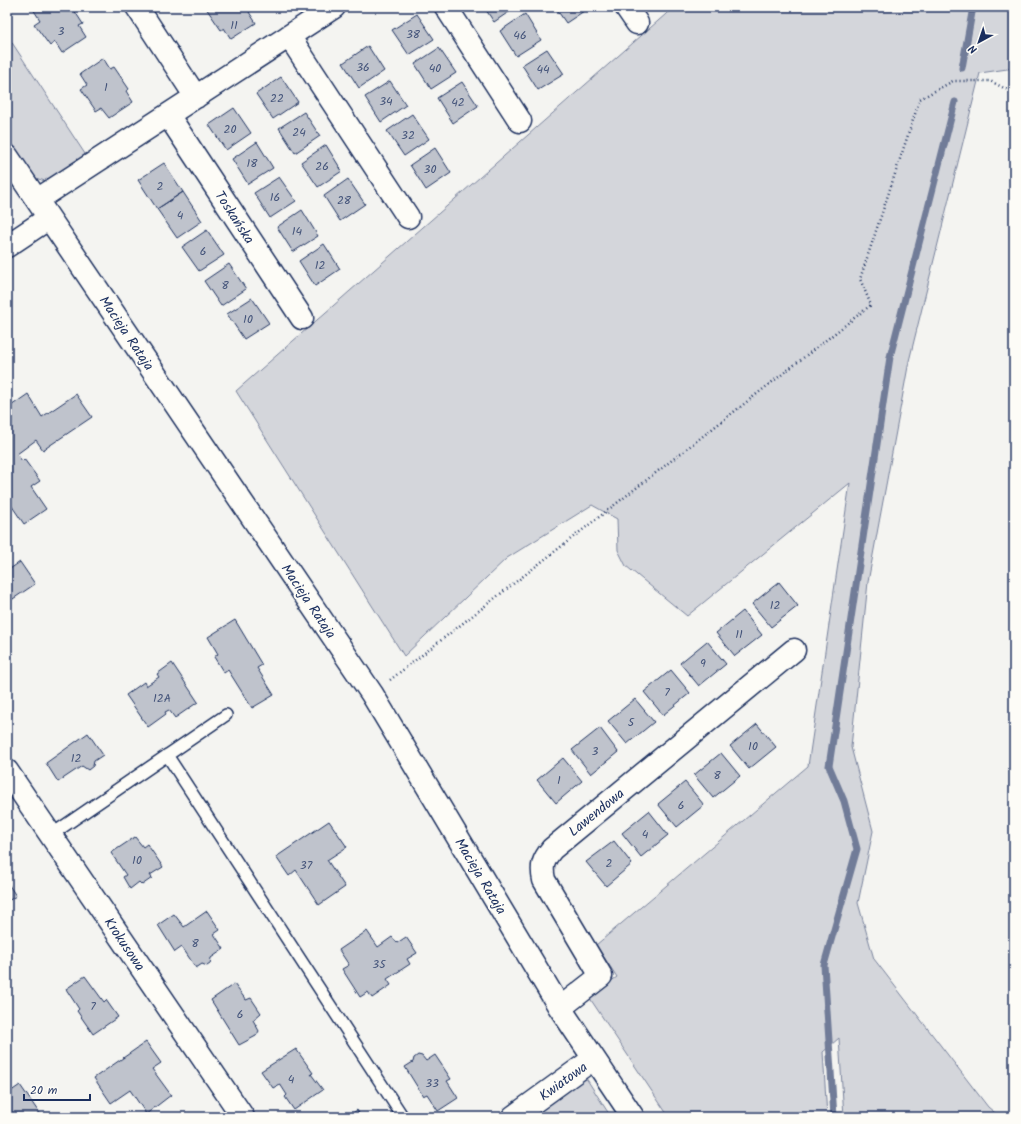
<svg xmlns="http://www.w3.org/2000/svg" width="1021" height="1124" viewBox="0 0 1021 1124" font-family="Kalam,sans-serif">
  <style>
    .green { fill: #d4d6db; stroke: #78829c }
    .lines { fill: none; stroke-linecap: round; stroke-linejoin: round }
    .stream { stroke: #717c98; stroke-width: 7 }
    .building { fill: #bfc3cc; stroke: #1b2f5e }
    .lane-casing { stroke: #1b2f5e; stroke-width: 14 }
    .street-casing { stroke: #1b2f5e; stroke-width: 25 }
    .path { stroke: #1b2f5e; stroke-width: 2.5; stroke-dasharray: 1 3; stroke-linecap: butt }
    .lane { stroke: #fdfcf7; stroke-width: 11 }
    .street { stroke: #fdfcf7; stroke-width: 22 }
    .labels { text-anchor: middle; stroke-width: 4; stroke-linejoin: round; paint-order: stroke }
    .number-label { font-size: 12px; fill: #44547a }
    .street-label { font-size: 14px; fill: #1b2f5e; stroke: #fdfcf7 }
  </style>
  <rect width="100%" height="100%" fill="#f4f4f1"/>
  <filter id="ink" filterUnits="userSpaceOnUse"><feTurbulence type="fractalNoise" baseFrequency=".025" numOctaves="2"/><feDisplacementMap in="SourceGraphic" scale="8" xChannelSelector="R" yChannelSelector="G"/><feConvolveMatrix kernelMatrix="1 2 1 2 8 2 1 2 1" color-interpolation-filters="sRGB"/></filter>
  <g filter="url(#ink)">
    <path class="green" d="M 674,7 L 1014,7 L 1014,68 L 980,73 L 909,361 L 868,582 L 851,747 L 873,831 L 858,903 L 874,959 L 988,1107 L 1000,1117 L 844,1117 L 839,1038 L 823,1052 L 827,1117 L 669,1117 L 589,997 L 617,977 L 596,945 L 808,766 L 850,483 L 687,616 L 626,566 L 618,550 L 617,519 L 592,505 L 507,558 L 404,656 L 236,391 Z
      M 7,35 L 87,157 L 53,181 L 45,181 L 29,176 L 7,144 Z
      M 586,1078 L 611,1117 L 530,1117 Z"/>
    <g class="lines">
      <path class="stream" d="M 962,68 L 973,7
        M 834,1117 L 824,965 L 857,849 L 844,801 L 829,766 L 890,357 L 955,102"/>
    </g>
    <path class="building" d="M 37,7 L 72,7 L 83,24 L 79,26 L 86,37 L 62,53 L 55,42 L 50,46 L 34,24 L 40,20 L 33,9 Z
      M 208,7 L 254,7 L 254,8 L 249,12 L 256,23 L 231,39 L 224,28 L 221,30 L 206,8 Z
      M 484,7 L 516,7 L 494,22 Z
      M 555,7 L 590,7 L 566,23 Z
      M 417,14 L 434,39 L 409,55 L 392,30 Z
      M 525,14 L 541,40 L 516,56 L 500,31 Z
      M 368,46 L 384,71 L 359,88 L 343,63 Z
      M 439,48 L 456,73 L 431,89 L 415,64 Z
      M 547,49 L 564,74 L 538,90 L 522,65 Z
      M 103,58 L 110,69 L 114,67 L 129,89 L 126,91 L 133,102 L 109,118 L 101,108 L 96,111 L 81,89 L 87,85 L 80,74 Z
      M 281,77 L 298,102 L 273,119 L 256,94 Z
      M 390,81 L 406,105 L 381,122 L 365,97 Z
      M 462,82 L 478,106 L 453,123 L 437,98 Z
      M 234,108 L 251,133 L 226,150 L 209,125 Z
      M 304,112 L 320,136 L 295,153 L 279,128 Z
      M 412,114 L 429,139 L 404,156 L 387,131 Z
      M 257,142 L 273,168 L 248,184 L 232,159 Z
      M 326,145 L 342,171 L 318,187 L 301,162 Z
      M 435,148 L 451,173 L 426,190 L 410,165 Z
      M 164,163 L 183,192 L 157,209 L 138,180 Z
      M 279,177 L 296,201 L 270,218 L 254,193 Z
      M 348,179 L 365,204 L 340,221 L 324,196 Z
      M 183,192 L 202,221 L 177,238 L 157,209 Z
      M 302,210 L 318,236 L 293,252 L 277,227 Z
      M 207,230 L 224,255 L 199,271 L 182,247 Z
      M 324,244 L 340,269 L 315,286 L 299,261 Z
      M 229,264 L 246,289 L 221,306 L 204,281 Z
      M 252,298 L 269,323 L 244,339 L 227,314 Z
      M 28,394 L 42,417 L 76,394 L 92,417 L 43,450 L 36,440 L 17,454 L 22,461 L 24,459 L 40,481 L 31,487 L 46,509 L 24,524 L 9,502 L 7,504 L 7,412 L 10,410 L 8,408 Z
      M 20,562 L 35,584 L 7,603 L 7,571 Z
      M 779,582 L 798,606 L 771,627 L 752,604 Z
      M 743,611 L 762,635 L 735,656 L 716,633 Z
      M 235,620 L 262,665 L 257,668 L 274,695 L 252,708 L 228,670 L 224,673 L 214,657 L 218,654 L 208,637 Z
      M 707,641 L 726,664 L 699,686 L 680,663 Z
      M 172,663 L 198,702 L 175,718 L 169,710 L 165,712 L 166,714 L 148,727 L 126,695 L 144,682 L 146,686 L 159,677 L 157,674 Z
      M 671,670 L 690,693 L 663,715 L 644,692 Z
      M 635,699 L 654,722 L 627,744 L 608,721 Z
      M 757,724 L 776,747 L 749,769 L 730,746 Z
      M 600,728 L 618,752 L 591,774 L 572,750 Z
      M 88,733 L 103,755 L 94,761 L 93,766 L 88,770 L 82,766 L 58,782 L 46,763 Z
      M 721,753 L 740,776 L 713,798 L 694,775 Z
      M 563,758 L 582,781 L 556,803 L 537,780 Z
      M 685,782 L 704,805 L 677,827 L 658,804 Z
      M 649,811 L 668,835 L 641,857 L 622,833 Z
      M 329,821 L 347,847 L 327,860 L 345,887 L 319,905 L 296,870 L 289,876 L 276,857 Z
      M 135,837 L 143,847 L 147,844 L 163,867 L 150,875 L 152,878 L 142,885 L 139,882 L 130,889 L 123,877 L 126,875 L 111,853 Z
      M 614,841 L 632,864 L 606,886 L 586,862 Z
      M 7,882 L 16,896 L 8,901 L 7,904 Z
      M 207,911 L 220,930 L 214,934 L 224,949 L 211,958 L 210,964 L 207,966 L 202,964 L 196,968 L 182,947 L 175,952 L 158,925 L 174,914 L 184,927 Z
      M 367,931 L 378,947 L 392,937 L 397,943 L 406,937 L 417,953 L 407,959 L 410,964 L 387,979 L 391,985 L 372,998 L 368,992 L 360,997 L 342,969 L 349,965 L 339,950 Z
      M 85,976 L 104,1002 L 106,1000 L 118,1017 L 93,1034 L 77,1011 L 79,1009 L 66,989 Z
      M 234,984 L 246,1000 L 251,998 L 261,1013 L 253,1020 L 259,1031 L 256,1036 L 239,1045 L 211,1000 Z
      M 146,1042 L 161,1063 L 152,1069 L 171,1095 L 145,1115 L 145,1112 L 130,1090 L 111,1103 L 94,1078 Z
      M 296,1049 L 313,1073 L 311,1074 L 323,1090 L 294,1110 L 285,1097 L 287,1095 L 280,1084 L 273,1088 L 261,1071 Z
      M 418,1055 L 422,1056 L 426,1061 L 435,1055 L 451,1079 L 447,1081 L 458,1098 L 438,1111 L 427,1094 L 423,1096 L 405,1067 L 413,1062 L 414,1058 Z
      M 20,1085 L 42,1117 L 10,1117 L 7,1112 L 7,1094 Z
      M 357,1110 L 361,1117 L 347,1117 Z"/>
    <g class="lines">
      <defs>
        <path id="lane" d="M 167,755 L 403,1117
          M 51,835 L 226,715"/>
        <path id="street" d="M 137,7 L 196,97
          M 446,7 L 520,121
          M 626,7 L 637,23
          M 289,36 L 408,217
          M 168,115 L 302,318
          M 7,156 L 372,694 L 560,1008 L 633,1117
          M 37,200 L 334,7
          M 7,246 L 49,218
          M 7,771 L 243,1117
          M 560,1008 L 601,976 L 544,880 C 541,866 543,860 552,849 L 794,650
          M 513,1117 L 593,1059"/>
      </defs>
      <use href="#lane" class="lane-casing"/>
      <use href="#street" class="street-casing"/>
      <path class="path" d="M 390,680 L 871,305 L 860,279 L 920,99 L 953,81 L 990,81 L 1014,93"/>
      <use href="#lane" class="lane"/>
      <use href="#street" class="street"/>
    </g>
  </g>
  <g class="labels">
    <g class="number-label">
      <text x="234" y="29">11</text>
      <text x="61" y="35">3</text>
      <text x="413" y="38">38</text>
      <text x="520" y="39">46</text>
      <text x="363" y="71">36</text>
      <text x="435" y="72">40</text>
      <text x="543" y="73">44</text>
      <text x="106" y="91">1</text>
      <text x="277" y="102">22</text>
      <text x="386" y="105">34</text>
      <text x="458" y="106">42</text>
      <text x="230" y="133">20</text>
      <text x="299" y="136">24</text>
      <text x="408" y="139">32</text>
      <text x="252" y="167">18</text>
      <text x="322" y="170">26</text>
      <text x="430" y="173">30</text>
      <text x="160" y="190">2</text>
      <text x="275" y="201">16</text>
      <text x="344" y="204">28</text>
      <text x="180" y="219">4</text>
      <text x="297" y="235">14</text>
      <text x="203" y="255">6</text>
      <text x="320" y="269">12</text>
      <text x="225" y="289">8</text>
      <text x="248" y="323">10</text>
      <text x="775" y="609">12</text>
      <text x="739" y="638">11</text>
      <text x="703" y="667">9</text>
      <text x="667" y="696">7</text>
      <text x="162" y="702">12A</text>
      <text x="631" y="726">5</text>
      <text x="753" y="750">10</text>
      <text x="595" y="755">3</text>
      <text x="76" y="762">12</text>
      <text x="717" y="779">8</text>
      <text x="559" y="784">1</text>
      <text x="681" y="809">6</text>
      <text x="645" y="838">4</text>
      <text x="137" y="864">10</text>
      <text x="609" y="867">2</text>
      <text x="306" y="869">37</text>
      <text x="195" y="947">8</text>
      <text x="379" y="968">35</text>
      <text x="93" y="1010">7</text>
      <text x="240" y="1018">6</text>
      <text x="291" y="1083">4</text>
      <text x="432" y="1087">33</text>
    </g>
    <g class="street-label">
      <text transform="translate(235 217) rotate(57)" y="5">Toskańska</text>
      <text transform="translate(127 333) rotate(56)" y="5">Macieja Rataja</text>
      <text transform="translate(309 601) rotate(56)" y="5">Macieja Rataja</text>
      <text transform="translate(596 812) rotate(-39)" y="5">Lawendowa</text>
      <text transform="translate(481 876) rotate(59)" y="5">Macieja Rataja</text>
      <text transform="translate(125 944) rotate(56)" y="5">Krokusowa</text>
      <text transform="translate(563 1081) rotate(-36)" y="5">Kwiatowa</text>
    </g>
  </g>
  <rect width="1021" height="1124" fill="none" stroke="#fdfcf7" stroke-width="24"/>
  <rect x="12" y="12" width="997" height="1100" fill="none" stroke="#1b2f5e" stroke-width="1.5" filter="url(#ink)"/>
  <g transform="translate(979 42) rotate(220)" stroke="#fdfcf7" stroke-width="3" paint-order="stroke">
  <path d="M0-3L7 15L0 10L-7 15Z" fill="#1b2f5e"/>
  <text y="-6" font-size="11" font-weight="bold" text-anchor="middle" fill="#1b2f5e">N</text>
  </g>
  <path d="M24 1094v6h66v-6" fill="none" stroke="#1b2f5e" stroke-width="2"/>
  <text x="30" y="1094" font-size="12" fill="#1b2f5e" stroke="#fdfcf7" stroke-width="3" paint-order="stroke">20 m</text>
</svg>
